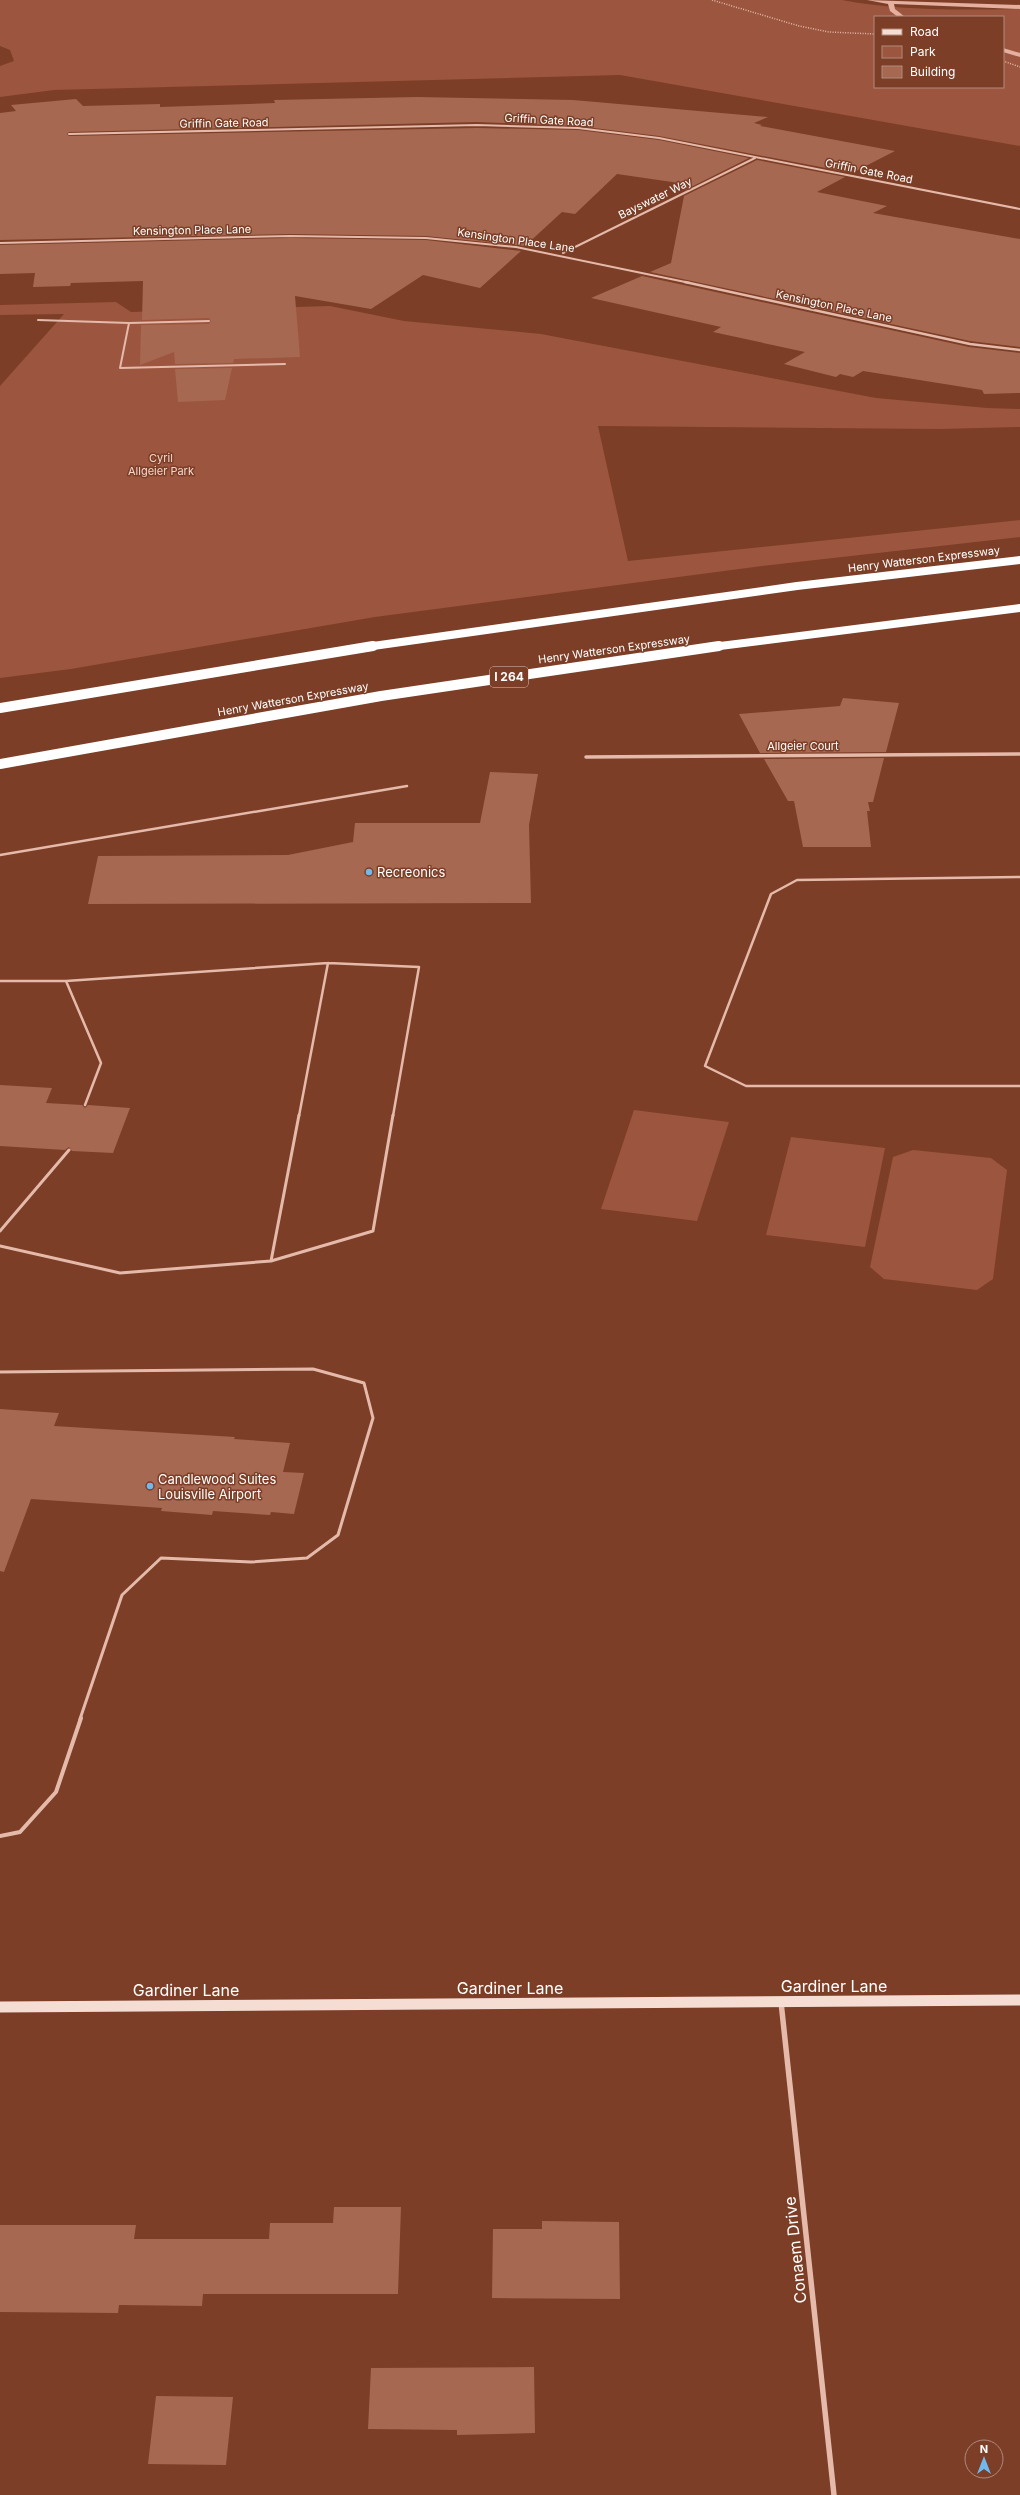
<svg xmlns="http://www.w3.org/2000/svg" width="1020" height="2495" viewBox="0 0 1020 2495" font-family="Inter,sans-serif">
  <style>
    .green { fill: #9c553e; fill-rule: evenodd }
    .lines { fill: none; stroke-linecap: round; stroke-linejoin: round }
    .stream { fill: #e5b09f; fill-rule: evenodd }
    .building { fill: #a76852 }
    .path { stroke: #e5baab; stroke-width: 1.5; stroke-dasharray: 1 1.5; stroke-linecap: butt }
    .lane-far3 { stroke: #e5baab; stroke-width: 2 }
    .lane-far2 { stroke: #e5baab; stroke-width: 2.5 }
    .lane-far1 { stroke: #e5baab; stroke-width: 3 }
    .lane { stroke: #e5baab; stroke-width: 4 }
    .street-far3 { stroke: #e5baab; stroke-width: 2 }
    .street-far2 { stroke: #e5baab; stroke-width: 2.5 }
    .street-far1 { stroke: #e5baab; stroke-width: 3.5 }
    .street { stroke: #e5baab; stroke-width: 5.5 }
    .secondary { stroke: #f5ddd4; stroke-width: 11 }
    .highway-far1 { stroke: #fff; stroke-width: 8 }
    .highway { stroke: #fff; stroke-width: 10 }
    .poi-dot { fill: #70b9ed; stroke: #7c3e26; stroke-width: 1.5 }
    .labels { text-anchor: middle; stroke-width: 3; stroke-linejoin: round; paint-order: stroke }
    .far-street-label { font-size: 11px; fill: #fff; stroke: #7c3e26 }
    .far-park-label { font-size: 11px; fill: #f4d7ce; stroke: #7c3e26 }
    .shield { fill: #7c3e26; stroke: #d8c5be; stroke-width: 1 }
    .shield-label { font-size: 12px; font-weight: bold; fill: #fff }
    .poi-label { font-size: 13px; fill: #fff; stroke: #7c3e26; text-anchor: start }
    .near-street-label { font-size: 16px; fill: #fff; stroke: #7c3e26 }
  </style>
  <rect width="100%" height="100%" fill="#7c3e26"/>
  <path class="green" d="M 0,0 L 842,0 C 899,11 962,10 1020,9 L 1020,146 L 620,75 L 54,90 L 0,97 L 0,66 L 14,61 L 10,50 L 0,46 ZM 875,17 L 1003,17 L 1003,87 L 875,87 Z
    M 116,302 L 131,312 L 330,306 L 404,321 L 541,334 L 876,398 L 987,408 L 1020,409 L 1020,427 L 940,429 L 598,426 L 628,561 L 1020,520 L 1020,537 L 762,566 L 375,617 L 71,669 L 0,678 L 0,386 L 64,314 L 0,315 L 0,305 Z
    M 634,1110 L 729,1122 L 697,1221 L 601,1209 Z
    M 791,1137 L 885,1148 L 865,1247 L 766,1235 Z
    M 913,1150 L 991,1158 L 1007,1170 L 993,1279 L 977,1290 L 884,1279 L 870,1267 L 893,1157 Z"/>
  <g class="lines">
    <path class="stream" d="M 867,0 L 1020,5 L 1020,9 L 894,4 L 895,9 L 905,17 L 898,17 L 890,11 L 888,4 Z
      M 1003,48 L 1020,53 L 1020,57 L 1003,52 Z"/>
  </g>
  <path class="building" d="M 417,97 L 573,100 L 768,117 L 754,123 L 762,125 L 760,126 L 895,151 L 852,173 L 659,136 L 578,126 L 477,122 L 69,132 L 67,134 L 69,136 L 477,128 L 578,130 L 659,140 L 749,158 L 685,190 L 686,184 L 617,174 L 575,214 L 562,212 L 525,246 L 426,236 L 290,234 L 0,240 L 0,113 L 16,111 L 11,105 L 76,99 L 83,106 L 160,104 L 160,107 L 275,103 L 274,100 Z
    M 757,160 L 845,177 L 817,192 L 887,206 L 873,213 L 1020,239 L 1020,347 L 970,341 L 650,272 L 671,263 L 684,196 Z
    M 290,238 L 426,240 L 521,251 L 480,288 L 423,275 L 371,309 L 295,296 L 300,357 L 234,359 L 233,363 L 175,364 L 174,352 L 140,365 L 141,325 L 209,324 L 211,321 L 209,318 L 142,320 L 143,281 L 71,283 L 70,286 L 33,287 L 35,273 L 0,274 L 0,245 Z
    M 642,276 L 969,347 L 1020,353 L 1020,393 L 984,394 L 982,390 L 863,371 L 853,377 L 840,374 L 836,377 L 784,364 L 805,352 L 713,332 L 721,327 L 591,298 Z
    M 232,368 L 225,400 L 178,402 L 175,369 Z
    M 843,698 L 899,703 L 886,752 L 760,753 L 739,714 L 840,706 Z
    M 884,758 L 873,802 L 868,802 L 870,811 L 867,811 L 871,847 L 803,847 L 794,801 L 788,801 L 764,759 Z
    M 490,772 L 538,774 L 529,825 L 531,903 L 88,904 L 98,856 L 288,855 L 353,842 L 355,823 L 480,823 Z
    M 0,1085 L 52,1088 L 46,1103 L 82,1105 L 85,1108 L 88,1105 L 130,1108 L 113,1153 L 72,1151 L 69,1147 L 65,1150 L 0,1146 Z
    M 0,1409 L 59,1413 L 54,1426 L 235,1437 L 234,1439 L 290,1443 L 283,1472 L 304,1473 L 294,1514 L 271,1512 L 270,1515 L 213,1511 L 212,1515 L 161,1511 L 162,1508 L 31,1499 L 4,1572 L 0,1571 Z
    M 334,2207 L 401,2207 L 398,2294 L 203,2294 L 202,2306 L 119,2305 L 118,2313 L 0,2312 L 0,2225 L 136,2225 L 134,2239 L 269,2239 L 270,2223 L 333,2223 Z
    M 542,2221 L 619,2222 L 620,2299 L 492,2298 L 493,2229 L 542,2229 Z
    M 534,2367 L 535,2433 L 457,2435 L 457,2430 L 368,2429 L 371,2368 Z
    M 156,2396 L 233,2397 L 226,2465 L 148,2464 Z"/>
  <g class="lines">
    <path class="path" d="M 712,0 L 799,26 L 829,32 L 875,34
      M 1003,61 L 1020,67"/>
    <path class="lane-far3" d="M 38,320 L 129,323 L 209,321
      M 129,323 L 120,368 L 285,364"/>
    <path class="lane-far2" d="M 0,855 L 407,786
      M 1020,877 L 797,880 L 771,894 L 705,1066 L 746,1086 L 1020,1086
      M 0,981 L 66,981 L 328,963 L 419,967 L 393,1116
      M 66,981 L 101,1063 L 85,1105
      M 299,1116 L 328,963"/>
    <path class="lane-far1" d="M 0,1231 L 69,1150
      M 0,1246 L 120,1273 L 271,1261 L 373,1231 L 393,1115
      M 271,1261 L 299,1115
      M 0,1372 L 313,1369 L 364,1383 L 373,1418 L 338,1535 L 307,1558 L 251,1562 L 161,1558 L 122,1595 L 80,1719"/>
    <path class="lane" d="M 0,1836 L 20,1832 L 56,1792 L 81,1718"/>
    <path class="street-far3" d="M 69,134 L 477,125 L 578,128 L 659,138 L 1020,209
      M 0,243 L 290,236 L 426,238 L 516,247 L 690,283
      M 563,253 L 755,158"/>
    <path class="street-far2" d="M 685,282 L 970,344 L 1020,350"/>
    <path class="street-far1" d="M 586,757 L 1020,754"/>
    <path class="street" d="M 781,2002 L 834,2495"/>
    <path class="secondary" d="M 0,2007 L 1020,2000"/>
    <path class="highway-far1" d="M 366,647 L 797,586 L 1020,560
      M 712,647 L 1020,608"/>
    <path class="highway" d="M 0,708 L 373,646
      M 0,764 L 381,696 L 719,646"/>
  </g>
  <g class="poi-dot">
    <circle cx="369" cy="872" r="4"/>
    <circle cx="150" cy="1486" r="4"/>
  </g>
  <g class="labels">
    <g class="far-street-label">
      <text transform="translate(549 120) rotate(3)" y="4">Griffin Gate Road</text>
      <text transform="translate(224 123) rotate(-1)" y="4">Griffin Gate Road</text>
      <text transform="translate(869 171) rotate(11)" y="4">Griffin Gate Road</text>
      <text transform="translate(655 198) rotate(-26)" y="4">Bayswater Way</text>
      <text transform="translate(192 230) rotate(-1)" y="4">Kensington Place Lane</text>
      <text transform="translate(516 240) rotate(8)" y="4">Kensington Place Lane</text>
      <text transform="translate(834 306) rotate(12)" y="4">Kensington Place Lane</text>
      <text transform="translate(924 559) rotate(-7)" y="4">Henry Watterson Expressway</text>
      <text transform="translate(614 649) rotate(-8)" y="4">Henry Watterson Expressway</text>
      <text transform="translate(293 699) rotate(-10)" y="4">Henry Watterson Expressway</text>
      <text x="803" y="750">Allgeier Court</text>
    </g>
    <g class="far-park-label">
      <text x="161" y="462">Cyril<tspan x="161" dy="13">Allgeier Park</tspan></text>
    </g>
    <rect class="shield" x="490" y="667" width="38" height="20" rx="3"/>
    <g class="shield-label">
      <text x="509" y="681">I 264</text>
    </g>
    <g class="poi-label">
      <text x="377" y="877">Recreonics</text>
      <text x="158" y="1484">Candlewood Suites<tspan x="158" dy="15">Louisville Airport</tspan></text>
    </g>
    <g class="near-street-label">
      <text x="834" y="1992">Gardiner Lane</text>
      <text x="510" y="1994">Gardiner Lane</text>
      <text x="186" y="1996">Gardiner Lane</text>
      <text transform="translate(795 2250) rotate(-96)" y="6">Conaem Drive</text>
    </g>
  </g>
  <rect x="874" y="16" width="130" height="72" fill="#7c3e26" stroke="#b08b7d"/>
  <rect x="882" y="29" width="20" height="6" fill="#f5ddd4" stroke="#b08b7d"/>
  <text x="910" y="36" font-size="12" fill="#ffffff">Road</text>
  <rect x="882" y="46" width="20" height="12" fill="#9c553e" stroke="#b08b7d"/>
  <text x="910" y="56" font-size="12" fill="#ffffff">Park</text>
  <rect x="882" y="66" width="20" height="12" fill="#a76852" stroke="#b08b7d"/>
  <text x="910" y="76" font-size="12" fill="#ffffff">Building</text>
  <g transform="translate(984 2459)"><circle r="19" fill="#7c3e26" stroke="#b08b7d"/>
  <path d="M0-3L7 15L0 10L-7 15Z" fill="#70b9ed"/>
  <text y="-6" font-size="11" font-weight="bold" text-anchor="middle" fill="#ffffff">N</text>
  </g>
</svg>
